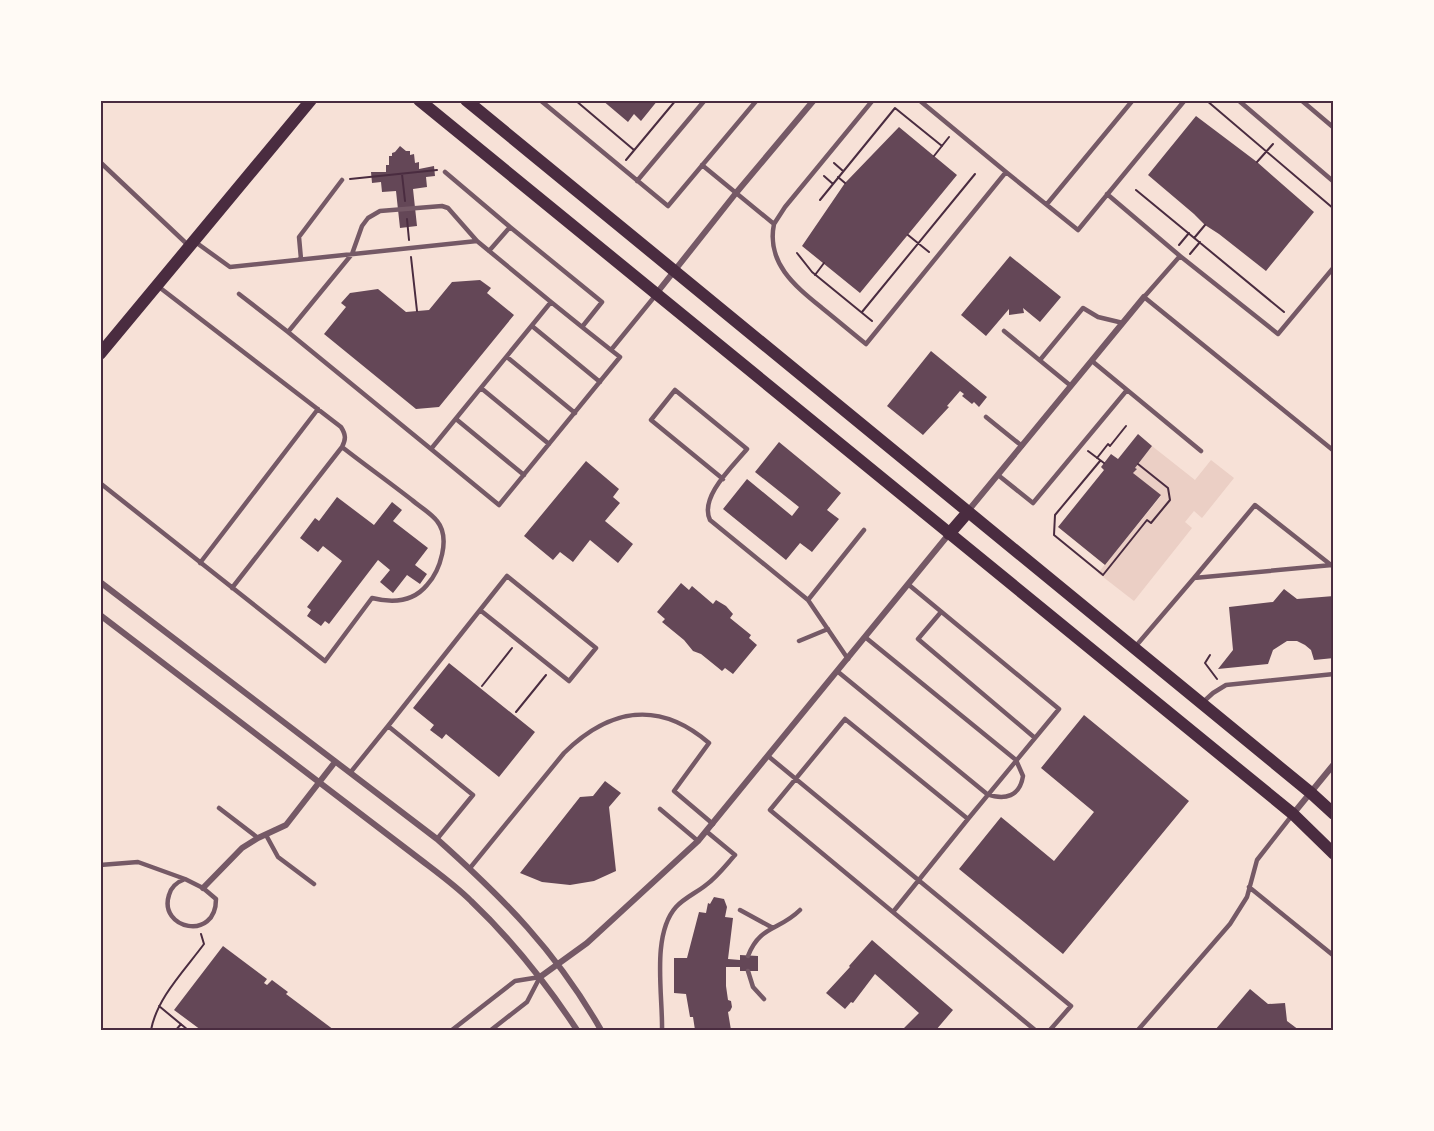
<svg xmlns="http://www.w3.org/2000/svg" width="1434" height="1131" viewBox="0 0 1434 1131" font-family="Signika,sans-serif">
  <style>
    .green { fill: #ebcfc5 }
    .building { fill: #644757 }
    .lines { fill: none; stroke-linecap: round; stroke-linejoin: round }
    .path { stroke: #4a2c40; stroke-width: 2 }
    .service { stroke: #755966; stroke-width: 4.5 }
    .minor { stroke: #755966; stroke-width: 6 }
    .secondary { stroke: #4a2c40; stroke-width: 12 }
    .neatline { fill: none; stroke: #4a2c40; stroke-width: 2 }
  </style>
  <rect width="100%" height="100%" fill="#f7e1d7"/>
  <path class="green" d="M 1152,446 L 1195,480 L 1211,460 L 1234,478 L 1202,518 L 1194,511 L 1185,522 L 1192,528 L 1134,601 L 1098,573 L 1161,496 L 1133,473 L 1137,469 L 1135,468 Z"/>
  <path class="building" d="M 602,100 L 658,100 L 641,121 L 634,114 L 628,122 Z
    M 1196,116 L 1257,162 L 1314,212 L 1266,271 L 1219,234 L 1205,225 L 1194,214 L 1148,175 Z
    M 899,127 L 957,175 L 860,293 L 802,246 L 845,183 Z
    M 400,146 L 406,151 L 410,151 L 410,155 L 414,154 L 415,163 L 419,162 L 419,169 L 434,166 L 435,176 L 426,177 L 427,187 L 413,189 L 417,226 L 400,228 L 396,191 L 382,192 L 381,182 L 372,183 L 371,172 L 386,172 L 386,165 L 389,165 L 389,156 L 392,156 L 392,153 L 395,152 Z
    M 1010,256 L 1061,297 L 1040,322 L 1023,308 L 1024,313 L 1009,315 L 1009,309 L 986,336 L 961,315 Z
    M 480,280 L 491,288 L 487,293 L 514,315 L 439,407 L 416,409 L 324,334 L 346,307 L 341,303 L 350,293 L 378,289 L 406,312 L 429,310 L 452,282 Z
    M 931,351 L 987,397 L 979,407 L 974,402 L 972,404 L 962,396 L 964,394 L 960,391 L 947,406 L 949,407 L 923,435 L 887,406 Z
    M 1138,434 L 1152,446 L 1135,468 L 1137,469 L 1133,473 L 1161,495 L 1105,565 L 1058,527 L 1104,470 L 1101,467 L 1111,454 L 1118,459 Z
    M 779,442 L 841,493 L 827,510 L 839,519 L 812,552 L 800,543 L 786,560 L 723,509 L 747,479 L 792,516 L 799,507 L 755,472 Z
    M 586,461 L 619,489 L 613,497 L 620,503 L 605,521 L 633,544 L 618,563 L 590,540 L 573,562 L 560,552 L 553,560 L 524,536 Z
    M 337,497 L 374,525 L 392,502 L 402,510 L 393,521 L 428,548 L 415,565 L 427,574 L 420,584 L 407,575 L 393,593 L 380,582 L 390,570 L 378,560 L 329,624 L 325,621 L 321,626 L 307,616 L 311,610 L 307,607 L 342,561 L 323,546 L 318,552 L 300,538 L 315,518 L 319,521 Z
    M 681,583 L 689,590 L 692,586 L 713,604 L 716,600 L 726,606 L 733,614 L 730,618 L 751,635 L 749,638 L 757,645 L 733,674 L 725,668 L 722,671 L 701,654 L 693,651 L 684,640 L 662,622 L 665,619 L 657,612 Z
    M 1284,589 L 1297,599 L 1334,596 L 1334,658 L 1314,660 L 1311,650 L 1305,645 L 1297,641 L 1287,641 L 1273,650 L 1268,664 L 1218,669 L 1233,650 L 1229,607 L 1273,602 Z
    M 449,663 L 535,732 L 499,777 L 446,734 L 442,739 L 430,730 L 434,725 L 413,708 Z
    M 1084,715 L 1189,801 L 1063,954 L 959,869 L 1001,817 L 1054,861 L 1094,812 L 1041,768 Z
    M 605,781 L 621,793 L 609,807 L 616,871 L 594,881 L 570,885 L 542,882 L 520,873 L 580,797 L 593,796 Z
    M 714,897 L 724,899 L 727,907 L 725,917 L 733,918 L 728,959 L 740,960 L 740,955 L 758,956 L 758,971 L 740,971 L 740,967 L 726,967 L 726,986 L 728,1000 L 731,1001 L 732,1007 L 730,1011 L 728,1012 L 731,1030 L 695,1030 L 693,1017 L 690,1017 L 686,994 L 674,993 L 674,958 L 687,958 L 699,912 L 706,913 L 708,903 L 710,904 Z
    M 872,940 L 953,1010 L 936,1030 L 902,1030 L 919,1013 L 875,974 L 853,1003 L 851,1002 L 845,1009 L 826,993 L 850,967 L 849,966 Z
    M 223,946 L 267,979 L 264,983 L 267,985 L 272,980 L 288,992 L 286,994 L 334,1030 L 201,1030 L 174,1010 Z
    M 1250,989 L 1268,1004 L 1285,1003 L 1287,1021 L 1299,1030 L 1215,1030 Z"/>
  <g class="lines">
    <path class="path" d="M 575,100 L 634,150
      M 1206,100 L 1334,209
      M 934,156 L 949,137
      M 626,160 L 676,100
      M 1257,162 L 1273,144
      M 834,163 L 843,171
      M 402,174 L 405,201
      M 824,176 L 833,184
      M 838,177 L 845,183
      M 350,179 L 437,170
      M 1136,190 L 1284,312
      M 820,200 L 895,108 L 942,146
      M 407,219 L 409,240
      M 908,235 L 929,252
      M 1195,237 L 1205,225
      M 1179,245 L 1189,233
      M 797,253 L 812,272 L 872,321
      M 1190,254 L 1200,242
      M 411,257 L 417,311
      M 815,275 L 824,263
      M 862,312 L 975,174
      M 1088,451 L 1104,463
      M 1097,458 L 1108,444 L 1110,446 L 1126,426
      M 1100,461 L 1055,515 L 1054,535 L 1103,575 L 1147,520 L 1151,523 L 1170,500 L 1168,488 L 1138,464
      M 1210,655 L 1205,663 L 1217,679
      M 482,686 L 512,648
      M 516,712 L 546,675
      M 159,1006 L 188,1030
      M 151,1030 C 157,998 184,971 204,944 L 201,934
      M 176,1030 L 181,1024"/>
    <path class="service" d="M 540,100 L 668,206 L 757,100
      M 919,100 L 1006,172
      M 1238,100 L 1334,182
      M 1301,100 L 1334,128
      M 100,162 L 188,245
      M 702,165 L 774,224 C 766,263 795,286 822,308 C 837,320 851,332 866,344 L 1006,172 L 1078,230 L 1185,100
      M 445,172 L 510,227
      M 637,181 L 705,100
      M 1107,194 L 1180,256 L 1144,297 L 1334,451
      M 1047,204 L 1133,100
      M 774,224 L 785,207 L 873,100
      M 194,241 L 230,267 L 477,241
      M 489,251 L 510,227 L 602,302 L 582,327 L 611,350 L 655,296
      M 1180,256 L 1278,334 L 1334,267
      M 301,259 L 299,237 L 342,180
      M 239,294 L 288,332
      M 551,302 L 477,241 L 448,208 L 442,206 L 380,211 L 368,218 L 362,226 L 352,254 L 288,332 L 431,449 L 551,302 L 582,327
      M 532,326 L 600,382
      M 1004,331 L 1071,386
      M 507,357 L 575,413
      M 1040,360 L 1083,308 L 1098,317 L 1123,323
      M 1092,361 L 1201,451
      M 481,388 L 549,444
      M 986,417 L 1022,446
      M 456,419 L 524,475
      M 431,449 L 499,505 L 620,357 L 611,350
      M 998,475 L 1033,503 L 1127,390
      M 723,479 L 651,420 L 675,390 L 747,449 C 733,466 699,497 710,520 L 808,600
      M 100,483 L 325,661 L 372,598 C 392,603 413,602 427,585 C 440,571 451,538 437,521 C 431,513 420,507 412,500 C 389,482 365,465 342,447 C 346,439 346,435 341,427 L 159,287
      M 200,563 L 318,409
      M 1194,578 L 1255,505 L 1331,565
      M 909,585 L 1059,709 L 968,819
      M 232,588 L 342,447
      M 941,612 L 918,639 L 1035,738
      M 799,641 L 828,629
      M 1135,647 L 1194,578 L 1332,565 L 1334,567
      M 848,659 L 808,600 L 864,530
      M 837,671 L 987,794 C 1005,801 1020,796 1023,776 L 1016,760 L 865,637
      M 1202,703 L 1213,693 L 1226,685 L 1334,674
      M 388,726 L 507,576 L 596,648 L 569,681 L 480,610
      M 768,756 L 1071,1006 L 1050,1030
      M 350,773 L 388,726 L 473,795 L 437,839
      M 219,808 L 258,838
      M 660,809 L 698,841
      M 266,835 L 278,857 L 314,884
      M 100,865 L 138,862 L 185,879
      M 470,868 L 564,753 C 610,708 659,700 709,743 L 674,791 L 713,824
      M 185,879 L 203,888 L 216,899 C 216,942 158,929 169,895 C 171,887 177,882 185,879 Z
      M 1249,887 L 1334,956
      M 740,910 L 773,928
      M 893,912 L 968,819 L 845,719 L 770,810 L 1035,1030
      M 748,956 C 760,925 779,931 800,910
      M 748,971 L 753,987 L 764,999
      M 452,1030 L 515,981 L 540,977
      M 491,1030 L 527,1002 L 540,977
      M 662,1030 C 663,996 651,935 676,907 C 684,898 696,893 706,885 C 717,877 726,865 735,855 L 706,831
      M 1138,1030 L 1230,924 L 1247,897 L 1257,860 L 1293,814"/>
    <path class="minor" d="M 656,294 L 736,193 L 814,100
      M 968,511 L 1144,297
      M 100,582 L 437,839 C 504,899 556,951 601,1030
      M 100,615 L 421,860 C 438,873 456,886 471,901 C 512,940 546,983 577,1030
      M 1293,814 L 1334,764
      M 203,888 L 242,848 L 258,838 L 286,825 L 335,762
      M 540,977 L 587,943 L 698,841 L 949,534"/>
    <path class="secondary" d="M 419,100 L 1293,814 L 1334,854
      M 466,100 L 1311,793 L 1334,814
      M 100,354 L 311,100
      M 949,534 L 968,512"/>
  </g>
  <rect width="1434" height="1131" fill="none" stroke="#fffaf5" stroke-width="204"/>
  <rect x="102" y="102" width="1230" height="927" class="neatline"/>
</svg>
